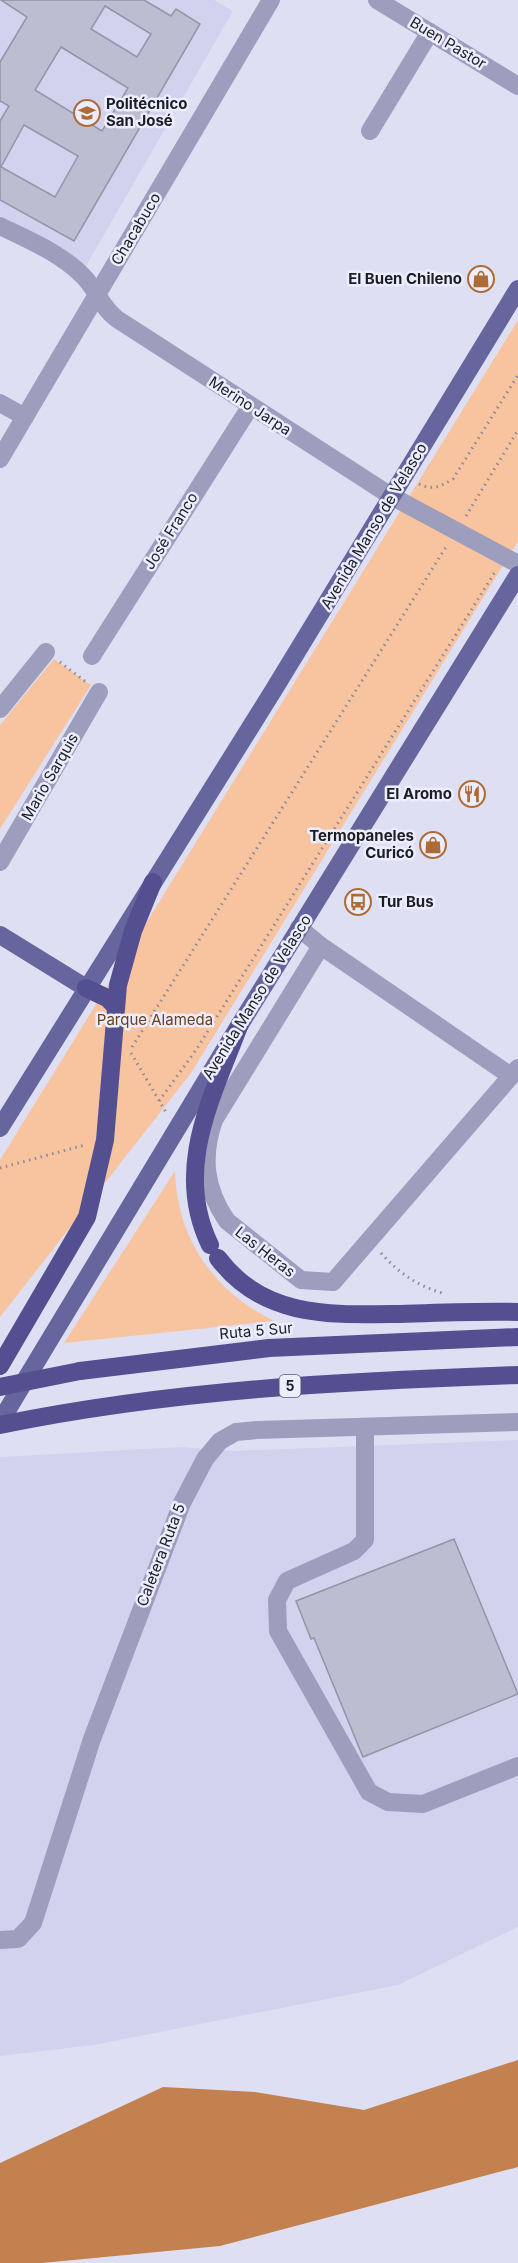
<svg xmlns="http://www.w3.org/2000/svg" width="518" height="2263" viewBox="0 0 518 2263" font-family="Inter,sans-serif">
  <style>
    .built { fill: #d2d2ee }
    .green { fill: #f7c49f }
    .water { fill: #c2814e }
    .building { fill: #bcbdd1; stroke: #9494a8; stroke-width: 1.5; fill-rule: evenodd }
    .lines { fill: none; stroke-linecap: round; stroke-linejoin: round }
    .path { stroke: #8b8b99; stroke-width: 3; stroke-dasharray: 1.5 4.5; stroke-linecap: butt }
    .minor { stroke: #9d9ebe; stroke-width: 18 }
    .major { stroke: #66659e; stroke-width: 18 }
    .highway { stroke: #534f91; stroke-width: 18 }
    .highway-bridge { stroke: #534f91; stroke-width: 18 }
    .labels { text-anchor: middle; stroke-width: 5; stroke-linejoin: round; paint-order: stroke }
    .shield { fill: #ecedfe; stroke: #5b5b65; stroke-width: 1.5 }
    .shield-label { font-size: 14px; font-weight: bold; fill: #1d1d24 }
    .street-label { font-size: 15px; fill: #1d1d24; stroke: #ecedfe }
    .poi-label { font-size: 15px; font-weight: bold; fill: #1d1d24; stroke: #ecedfe; text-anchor: end }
    .park-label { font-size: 15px; fill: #6c401a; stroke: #ecedfe }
  </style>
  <rect width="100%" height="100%" fill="#dfdff4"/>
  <path class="built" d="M 0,0 L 214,0 L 233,11 L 86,266 L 0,216 Z
    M 518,1440 L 518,1927 L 398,1985 L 94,2045 L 0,2056 L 0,1457 L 180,1447 L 232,1451 Z"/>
  <path class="green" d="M 518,320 L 518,541 L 191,1073 L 0,1317 L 0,1160 Z
    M 54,659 L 91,685 L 0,829 L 0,725 Z
    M 175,1171 C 177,1238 213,1291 274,1321 L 64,1343 Z"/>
  <path class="water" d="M 518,2060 L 518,2167 L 220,2246 L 42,2263 L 0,2263 L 0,2163 L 163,2087 L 255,2092 L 364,2110 Z"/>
  <path class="building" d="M 1,0 L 144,0 L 171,16 L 176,9 L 200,24 L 74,241 L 0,200 L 0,121 L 9,106 L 0,101 L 0,62 L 27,17 ZM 105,6 L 151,34 L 137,57 L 91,29 ZM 61,47 L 128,88 L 102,131 L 35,90 ZM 24,125 L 78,156 L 55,197 L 1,167 Z
    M 454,1539 L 518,1694 L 363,1757 L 314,1638 L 311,1639 L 296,1601 Z"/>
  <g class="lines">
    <path class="path" d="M 419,484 C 433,491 441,486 453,479 L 518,375
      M 466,516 L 518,430
      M 60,662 L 86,682
      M 132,1047 L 446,547
      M 131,1053 L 167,1114
      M 159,1101 L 196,1050 L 495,572
      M 0,1168 L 85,1145
      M 381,1253 C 399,1273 416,1285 442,1293"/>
    <path class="minor" d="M 377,0 L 518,86
      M 370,131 L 430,32
      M 0,226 C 27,239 62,254 83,276 C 97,290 101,307 117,319 L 391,496 L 518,564
      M 0,403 L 25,417
      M 0,459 L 271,0
      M 92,656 L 250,407
      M 0,709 L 46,652
      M 0,862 L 99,692
      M 299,928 L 321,946 L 511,1076
      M 321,946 L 214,1120 C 201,1157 205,1189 227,1221 L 301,1280 L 333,1282 L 518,1068
      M 365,1427 L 365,1540 L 354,1551 L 287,1581 L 277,1600 L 278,1631 L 369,1792 L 388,1802 L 423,1804 L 518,1766
      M 0,1940 L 18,1939 L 33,1923 L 92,1739 L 182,1503 L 205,1459 L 220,1441 L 236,1432 L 257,1430 L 518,1422"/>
    <path class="major" d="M 0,935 L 86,988
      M 0,1128 L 273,691 L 518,289
      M 0,1422 L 239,1026 L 518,575"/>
    <path class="highway" d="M 86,988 L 107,998 L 115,1006
      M 210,1245 C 173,1169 212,1098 239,1026
      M 218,1258 C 262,1317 328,1315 394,1314 C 435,1313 477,1311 518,1312
      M 0,1366 L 87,1217 L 105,1140 L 118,985 L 133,931 L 153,882
      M 80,1371 L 269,1348 L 518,1337
      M 0,1425 C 171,1390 344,1381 518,1375"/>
    <path class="highway-bridge" d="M 0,1387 L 80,1371"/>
  </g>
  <defs>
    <symbol id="school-ring" viewBox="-11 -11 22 22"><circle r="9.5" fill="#ecedfe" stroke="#ad6c36" stroke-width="1.5"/><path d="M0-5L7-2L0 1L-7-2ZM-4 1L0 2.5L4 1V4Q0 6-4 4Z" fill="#ad6c36"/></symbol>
    <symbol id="shop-ring" viewBox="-11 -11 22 22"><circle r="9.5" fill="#ecedfe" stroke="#ad6c36" stroke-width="1.5"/><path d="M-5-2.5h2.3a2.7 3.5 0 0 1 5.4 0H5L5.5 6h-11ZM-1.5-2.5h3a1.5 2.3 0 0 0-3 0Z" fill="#ad6c36"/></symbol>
    <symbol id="restaurant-ring" viewBox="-11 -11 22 22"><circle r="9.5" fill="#ecedfe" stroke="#ad6c36" stroke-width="1.5"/><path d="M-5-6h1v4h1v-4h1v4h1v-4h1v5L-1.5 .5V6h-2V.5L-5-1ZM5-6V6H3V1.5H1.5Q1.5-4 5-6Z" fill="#ad6c36"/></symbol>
    <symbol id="bus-ring" viewBox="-11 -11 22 22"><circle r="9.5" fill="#ecedfe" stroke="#ad6c36" stroke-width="1.5"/><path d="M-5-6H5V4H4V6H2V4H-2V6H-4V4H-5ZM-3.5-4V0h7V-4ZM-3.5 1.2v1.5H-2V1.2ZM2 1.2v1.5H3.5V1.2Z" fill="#ad6c36"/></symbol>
  </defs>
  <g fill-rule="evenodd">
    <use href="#school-ring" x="72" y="98" width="30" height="30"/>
    <use href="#shop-ring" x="466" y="264" width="30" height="30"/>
    <use href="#restaurant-ring" x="457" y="779" width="30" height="30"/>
    <use href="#shop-ring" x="418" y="830" width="30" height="30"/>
    <use href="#bus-ring" x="343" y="887" width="30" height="30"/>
  </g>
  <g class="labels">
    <rect class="shield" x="279.5" y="1375" width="21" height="22" rx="4.5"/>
    <g class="shield-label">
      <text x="290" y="1391">5</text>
    </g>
    <g class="street-label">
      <text transform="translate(448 43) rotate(31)" y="5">Buen Pastor</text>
      <text transform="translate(136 229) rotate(-59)" y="5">Chacabuco</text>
      <text transform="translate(250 406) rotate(33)" y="5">Merino Jarpa</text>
      <text transform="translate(374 526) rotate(-59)" y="5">Avenida Manso de Velasco</text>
      <text transform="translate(171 531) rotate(-58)" y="5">José Franco</text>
      <text transform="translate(50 777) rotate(-60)" y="5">Mario Sarquis</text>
      <text transform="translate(257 997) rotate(-58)" y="5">Avenida Manso de Velasco</text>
      <text transform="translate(265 1252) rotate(38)" y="5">Las Heras</text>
      <text transform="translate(256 1331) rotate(-5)" y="5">Ruta 5 Sur</text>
      <text transform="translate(161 1555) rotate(-69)" y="5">Caletera Ruta 5</text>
    </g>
    <g class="poi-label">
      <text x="106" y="109" text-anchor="start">Politécnico<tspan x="106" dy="17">San José</tspan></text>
      <text x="462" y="284">El Buen Chileno</text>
      <text x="452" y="799">El Aromo</text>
      <text x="414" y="841">Termopaneles<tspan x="414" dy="17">Curicó</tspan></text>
      <text x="378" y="907" text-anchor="start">Tur Bus</text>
    </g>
    <g class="park-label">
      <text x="155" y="1025">Parque Alameda</text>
    </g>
  </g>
</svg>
